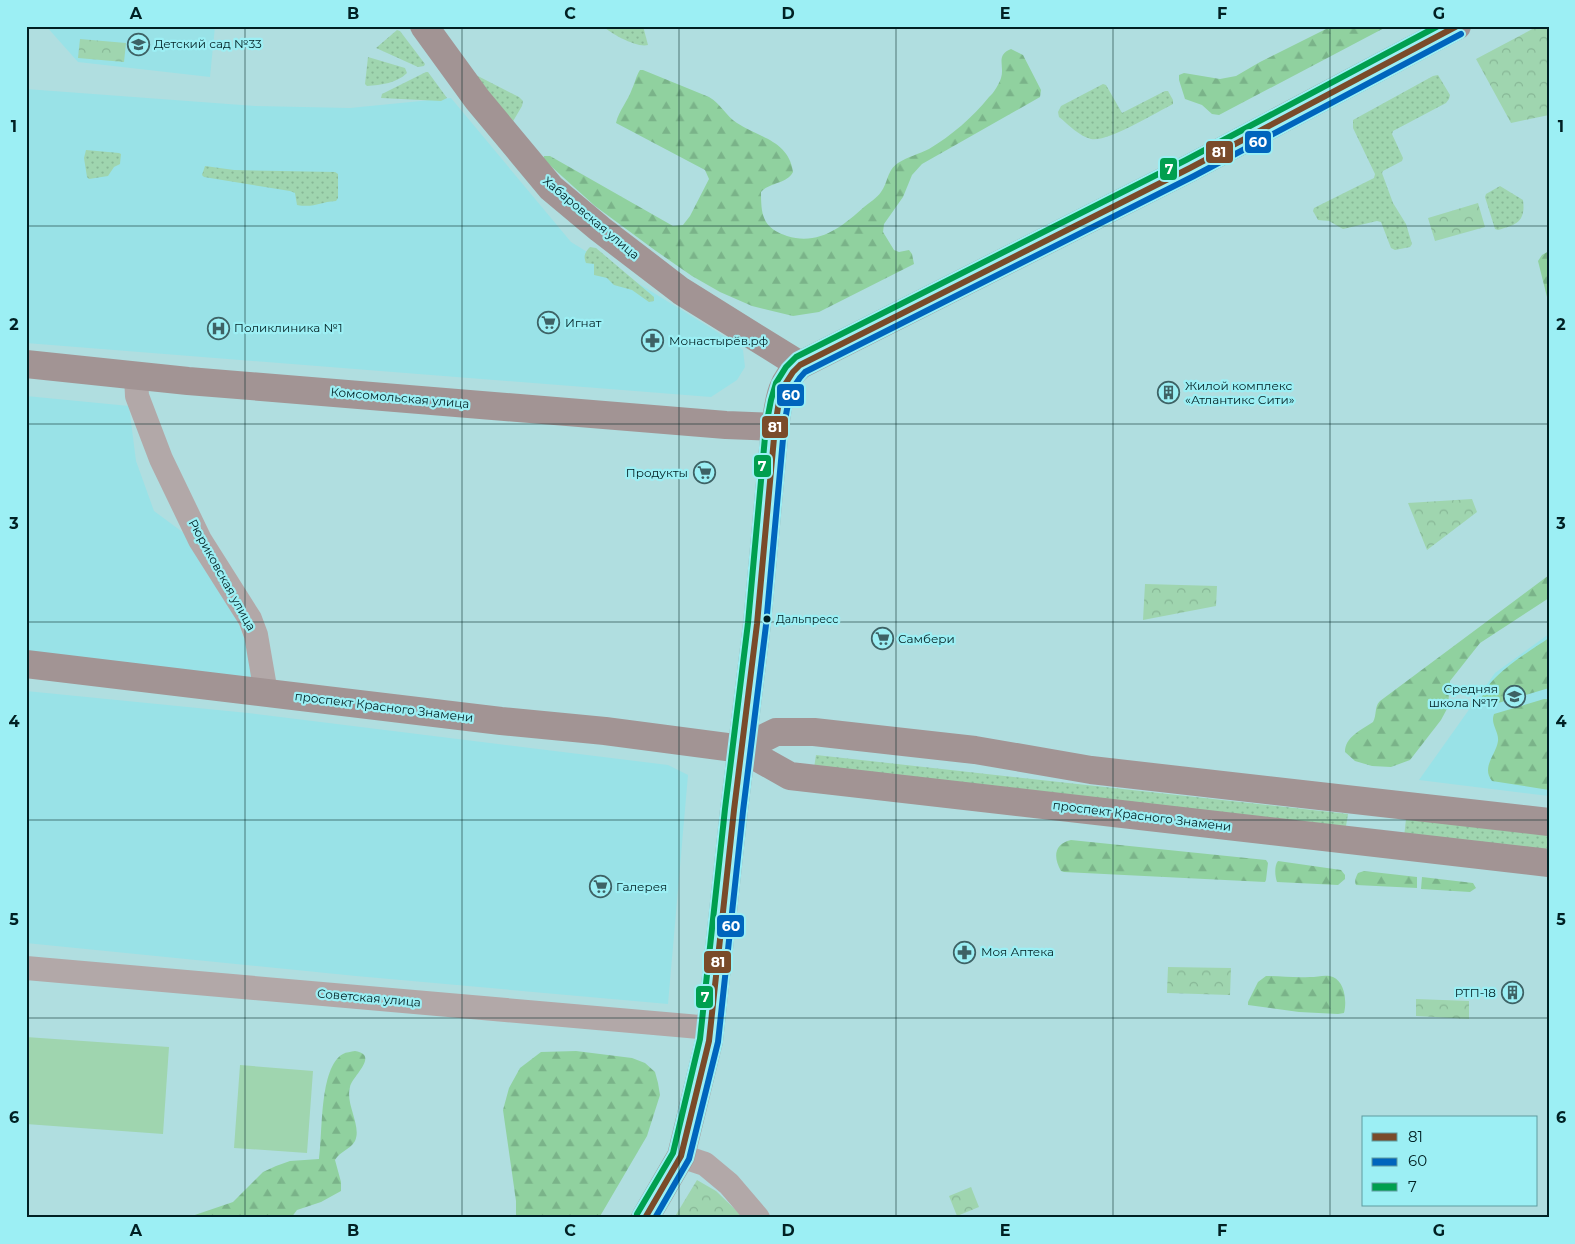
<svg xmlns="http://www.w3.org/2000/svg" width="1575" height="1244" viewBox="0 0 1575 1244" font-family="Montserrat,sans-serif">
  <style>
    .built { fill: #99e2e7 }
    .grass { fill: url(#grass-dots) }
    .forest { fill: url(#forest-firs) }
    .park { fill: url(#park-crowns) }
    .pitch { fill: #9fd5af }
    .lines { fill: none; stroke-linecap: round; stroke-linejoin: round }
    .minor { stroke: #b2a8a8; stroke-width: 24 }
    .major { stroke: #a29494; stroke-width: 28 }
    .bus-1-casing { stroke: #9ceff4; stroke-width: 10 }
    .bus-2-casing { stroke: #9ceff4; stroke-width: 10 }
    .bus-3-casing { stroke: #9ceff4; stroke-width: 10 }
    .bus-1 { stroke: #7a4b2a; stroke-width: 6 }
    .bus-2 { stroke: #0065bd; stroke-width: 6 }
    .bus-3 { stroke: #009f4f; stroke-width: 6 }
    .grid { fill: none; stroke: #002023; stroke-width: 1; stroke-opacity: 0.55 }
    .bus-dot { fill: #002023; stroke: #9ceff4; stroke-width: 2 }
    .labels { text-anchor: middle; stroke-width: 4.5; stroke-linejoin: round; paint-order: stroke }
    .bus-label { font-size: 11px; fill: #002023; stroke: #9ceff4; text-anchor: start }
    .poi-label { font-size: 12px; fill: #002023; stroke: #9ceff4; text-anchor: start }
    .street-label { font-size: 12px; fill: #002023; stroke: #9ceff4 }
    .line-badge { stroke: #9ceff4; stroke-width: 2 }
    .badge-label { font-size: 14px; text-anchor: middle; font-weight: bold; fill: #fff }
    .neatline { fill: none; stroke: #002023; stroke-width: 2 }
    .grid-label { font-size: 16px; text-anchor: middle; font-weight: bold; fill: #002023 }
  </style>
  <defs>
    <pattern id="grass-dots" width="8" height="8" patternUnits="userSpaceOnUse" patternTransform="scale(1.25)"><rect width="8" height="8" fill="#9fd5af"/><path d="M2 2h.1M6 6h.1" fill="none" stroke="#87b796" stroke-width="1.8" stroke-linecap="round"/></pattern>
    <pattern id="forest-firs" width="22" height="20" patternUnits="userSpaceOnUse" patternTransform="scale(1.25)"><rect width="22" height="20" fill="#90d19f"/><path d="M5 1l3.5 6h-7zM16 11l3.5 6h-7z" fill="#7ab389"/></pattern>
    <pattern id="park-crowns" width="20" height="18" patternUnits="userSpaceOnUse" patternTransform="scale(1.25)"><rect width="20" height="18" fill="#9fd5af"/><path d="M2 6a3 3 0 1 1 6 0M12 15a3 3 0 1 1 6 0" fill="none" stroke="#87b796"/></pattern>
  </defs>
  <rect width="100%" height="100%" fill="#b0dee0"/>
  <path class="built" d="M 46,26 L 215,26 L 210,77 L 78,62 Z
    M 26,89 L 255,106 L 350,108 L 451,98 L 571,242 L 732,341 L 743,350 L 745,367 L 737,380 L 711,397 L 26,343 Z
    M 26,396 L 129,406 L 136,461 L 154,511 L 192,539 L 224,586 L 262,685 L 26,659 Z
    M 1549,634 L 1549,796 L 1419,780 L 1495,673 Z
    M 26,691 L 248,713 L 668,765 L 688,775 L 668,1004 L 356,976 L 26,943 Z"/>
  <path class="grass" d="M 603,26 L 643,26 L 648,45 C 637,48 611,34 603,26 Z
    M 397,30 L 400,31 L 425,64 L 424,66 L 418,67 L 376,48 Z
    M 368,57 L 405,68 L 407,73 C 397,83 381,85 367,86 L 365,84 Z
    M 426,72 L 428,72 L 447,98 L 441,101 L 381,98 L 382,94 Z
    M 472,73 L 519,97 L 523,101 L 522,106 L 512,123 Z
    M 1438,75 L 1450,95 L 1449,99 L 1446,103 L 1393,131 L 1392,134 L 1403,158 L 1402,161 L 1383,171 L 1382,173 L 1393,203 L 1406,224 L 1412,244 L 1410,247 L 1395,250 L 1391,248 L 1381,222 L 1377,221 L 1343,229 L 1329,221 L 1318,220 L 1313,211 L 1314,208 L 1374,178 L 1375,174 L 1353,128 L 1353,120 L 1433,76 Z
    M 1103,84 L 1106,85 L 1122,113 L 1165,91 L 1168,91 L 1173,100 L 1173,104 C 1157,112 1106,143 1091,139 C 1079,136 1069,125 1059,117 L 1058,112 L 1061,106 Z
    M 86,150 L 119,153 L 121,154 L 120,164 L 114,167 L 108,176 L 89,179 L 87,177 L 84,158 Z
    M 205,166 L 234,170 L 335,172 L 338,174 L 338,198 L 336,201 C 319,202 315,208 297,205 L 295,193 L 290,191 L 204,177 L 202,175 Z
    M 1500,186 L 1523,200 C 1526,222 1516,225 1498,230 L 1495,229 L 1485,197 L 1486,194 Z
    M 590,247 L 596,248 L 654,297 L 654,301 L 649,302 L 632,290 L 614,285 L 607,278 L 594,275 L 594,264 L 586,263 C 583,256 585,252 590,247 Z
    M 816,755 L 1348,814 L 1345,832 L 814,768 Z
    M 1406,819 L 1549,835 L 1549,854 L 1404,837 Z"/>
  <path class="forest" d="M 1332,26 L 1388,26 L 1219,115 L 1212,114 L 1202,105 L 1185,99 L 1179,80 L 1179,75 L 1184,73 L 1220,79 L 1236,76 L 1260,62 Z
    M 1011,49 L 1023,55 L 1041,90 L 1040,97 L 922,164 L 912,175 L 903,197 L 884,224 L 883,232 L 894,250 L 899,252 L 909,250 L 912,254 L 914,264 L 819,312 L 793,316 L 752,306 L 720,292 L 692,276 L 656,251 L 595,206 L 543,159 L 544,156 L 550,156 L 673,226 L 683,225 L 690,216 L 709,179 L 705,170 L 616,123 C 619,110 628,101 632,89 C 635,83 636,76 640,70 L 643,70 L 709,97 C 721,104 726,116 737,123 C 760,138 789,141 793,172 C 787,184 770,182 761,192 C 761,216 763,228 787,236 C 818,246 842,227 864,207 C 869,203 877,198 881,192 C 888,183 887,170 898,163 C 907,157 919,154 929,149 C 951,136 973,117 989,97 C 994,93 999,84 1001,78 C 1005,66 995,55 1011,49 Z
    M 1549,251 L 1549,305 L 1538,261 L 1542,255 Z
    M 1549,575 L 1549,598 L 1480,643 L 1450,681 L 1448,707 L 1441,720 L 1410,760 L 1391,767 L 1372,766 L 1355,761 L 1345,752 C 1345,737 1361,730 1373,722 C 1377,715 1374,707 1380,701 Z
    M 1549,638 L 1549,688 L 1488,706 L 1481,705 C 1479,681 1530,651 1549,638 Z
    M 1544,699 L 1549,699 L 1549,790 L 1492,781 C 1481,767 1496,755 1498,741 C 1499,731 1490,724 1494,714 Z
    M 1071,840 L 1266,860 L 1268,863 L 1266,880 L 1265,882 L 1064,872 L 1061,871 C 1053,857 1054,844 1071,840 Z
    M 1278,861 L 1341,870 L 1345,875 L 1345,879 L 1338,885 L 1277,882 C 1275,876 1274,866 1278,861 Z
    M 1364,871 L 1417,877 L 1417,888 L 1356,885 C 1354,881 1356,877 1358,873 Z
    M 1422,877 L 1473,883 L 1476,888 L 1470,892 L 1421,889 Z
    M 1266,976 C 1281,976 1295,978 1310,977 C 1318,977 1326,974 1333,977 C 1345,982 1347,1002 1344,1013 L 1338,1014 L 1299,1012 L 1248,1005 L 1248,1002 L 1258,982 Z
    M 355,1051 C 380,1055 352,1076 350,1087 C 345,1104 362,1126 355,1141 C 350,1150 340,1151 335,1160 L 341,1182 L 341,1191 L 321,1202 L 297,1210 L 291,1218 L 186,1218 L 233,1202 L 263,1172 L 276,1166 L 290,1161 L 319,1159 C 323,1134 319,1067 343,1054 C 346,1052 351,1052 355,1051 Z
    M 576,1051 L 632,1058 L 645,1063 L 655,1072 L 658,1083 L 660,1095 L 647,1136 L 599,1218 L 516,1218 L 516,1201 L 503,1110 L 509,1088 L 520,1068 L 541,1052 Z"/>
  <path class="park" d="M 1538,26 L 1549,26 L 1549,115 L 1511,123 L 1476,59 Z
    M 80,39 L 126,43 L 124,62 L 78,58 Z
    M 1478,203 L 1485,227 L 1435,241 L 1428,218 Z
    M 1472,499 L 1477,512 L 1427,550 L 1408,503 Z
    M 1145,584 L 1217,586 L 1216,606 L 1143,620 Z
    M 1168,967 L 1231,968 L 1230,995 L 1167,993 Z
    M 1416,999 L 1469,1001 L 1469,1019 L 1416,1016 Z
    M 697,1180 L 716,1191 L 744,1218 L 674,1218 Z
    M 971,1187 L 979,1207 L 957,1216 L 949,1196 Z"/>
  <path class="pitch" d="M 26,1037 L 169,1047 L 163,1134 L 26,1124 Z
    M 240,1065 L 313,1071 L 307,1153 L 234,1148 Z"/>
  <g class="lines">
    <path class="minor" d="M 136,376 L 137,396 L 161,459 L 200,540 L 250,619 L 256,635 L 266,693
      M 26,968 L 711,1028
      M 681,1156 L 705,1164 L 729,1184 L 758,1218"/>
    <path class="major" d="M 424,26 L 477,99 L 551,188 L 600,229 L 681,291 L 800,365
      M 26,364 L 188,381 L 726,425 L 775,427
      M 26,664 L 501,721 L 605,731 L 742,749 L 790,776 L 1549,863
      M 742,749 L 776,732 L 814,732 L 975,750 L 1091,770 L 1549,822
      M 645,1218 L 681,1156 L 709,1041 L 734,810 L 757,624 L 775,427 C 779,402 779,383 800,365 L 1190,168 L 1457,26"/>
    <defs>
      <path id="bus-1" d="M 645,1218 L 681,1156 L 709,1041 L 734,810 L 757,624 L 775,427 L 779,401 L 784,386 L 793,372 L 800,365 L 1190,168 L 1457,26"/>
      <path id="bus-2" d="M 655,1218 L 689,1159 L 718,1042 L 743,811 L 766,625 L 784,428 C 787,407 789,388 805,372 L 1194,176 L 1461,34"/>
      <path id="bus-3" d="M 637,1214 L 673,1153 L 700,1039 L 725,809 L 748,623 L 766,426 L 771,400 L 776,383 L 786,367 L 796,357 L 1186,160 L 1438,26"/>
    </defs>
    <use href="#bus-1" class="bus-1-casing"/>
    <use href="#bus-2" class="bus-2-casing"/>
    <use href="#bus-3" class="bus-3-casing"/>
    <use href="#bus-1" class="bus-1"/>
    <use href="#bus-2" class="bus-2"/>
    <use href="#bus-3" class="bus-3"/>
  </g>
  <path class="grid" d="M 245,26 L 245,1218M 462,26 L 462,1218M 679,26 L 679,1218M 896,26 L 896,1218M 1113,26 L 1113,1218M 1330,26 L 1330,1218M 26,226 L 1549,226M 26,424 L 1549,424M 26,622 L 1549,622M 26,820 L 1549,820M 26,1018 L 1549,1018"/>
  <defs>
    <symbol id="school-ring" viewBox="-11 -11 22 22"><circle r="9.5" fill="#9ceff4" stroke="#3e6265" stroke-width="1.5"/><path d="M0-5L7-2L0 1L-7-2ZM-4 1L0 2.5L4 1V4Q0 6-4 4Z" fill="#3e6265"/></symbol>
    <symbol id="supermarket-ring" viewBox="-11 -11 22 22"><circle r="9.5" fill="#9ceff4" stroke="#3e6265" stroke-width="1.5"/><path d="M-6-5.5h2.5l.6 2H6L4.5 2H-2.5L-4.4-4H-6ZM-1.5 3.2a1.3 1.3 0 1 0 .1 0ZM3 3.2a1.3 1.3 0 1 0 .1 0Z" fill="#3e6265"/></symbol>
    <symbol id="hospital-ring" viewBox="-11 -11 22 22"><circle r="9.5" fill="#9ceff4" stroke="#3e6265" stroke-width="1.5"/><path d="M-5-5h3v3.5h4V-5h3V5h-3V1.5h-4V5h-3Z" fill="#3e6265"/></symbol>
    <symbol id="pharmacy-ring" viewBox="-11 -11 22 22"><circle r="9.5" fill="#9ceff4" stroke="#3e6265" stroke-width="1.5"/><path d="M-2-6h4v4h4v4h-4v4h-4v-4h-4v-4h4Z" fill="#3e6265"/></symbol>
    <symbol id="building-ring" viewBox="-11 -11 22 22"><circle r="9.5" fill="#9ceff4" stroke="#3e6265" stroke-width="1.5"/><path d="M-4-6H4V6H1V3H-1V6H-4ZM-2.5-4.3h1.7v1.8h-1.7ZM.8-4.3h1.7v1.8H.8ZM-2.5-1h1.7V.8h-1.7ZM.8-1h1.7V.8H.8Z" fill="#3e6265"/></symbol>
  </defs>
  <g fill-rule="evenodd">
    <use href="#school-ring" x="126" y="32" width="25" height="25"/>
    <use href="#supermarket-ring" x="536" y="310" width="25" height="25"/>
    <use href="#hospital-ring" x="206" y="316" width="25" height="25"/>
    <use href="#pharmacy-ring" x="640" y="328" width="25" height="25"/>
    <use href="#building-ring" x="1156" y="380" width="25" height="25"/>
    <use href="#supermarket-ring" x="692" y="460" width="25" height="25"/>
    <use href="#supermarket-ring" x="870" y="626" width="25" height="25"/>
    <use href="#school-ring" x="1502" y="684" width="25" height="25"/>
    <use href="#supermarket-ring" x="588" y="874" width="25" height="25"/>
    <use href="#pharmacy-ring" x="952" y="940" width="25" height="25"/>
    <use href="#building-ring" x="1500" y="980" width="25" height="25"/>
  </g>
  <circle class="bus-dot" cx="767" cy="619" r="4.5"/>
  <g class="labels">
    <g class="bus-label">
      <text x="776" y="623">Дальпресс</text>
    </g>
    <g class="poi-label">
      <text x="154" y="48">Детский сад №33</text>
      <text x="565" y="327">Игнат</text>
      <text x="234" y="332">Поликлиника №1</text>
      <text x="669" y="345">Монастырёв.рф</text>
      <text x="1185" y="390">Жилой комплекс<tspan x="1185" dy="14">«Атлантикс Сити»</tspan></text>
      <text x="688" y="477" text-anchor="end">Продукты</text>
      <text x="898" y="643">Самбери</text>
      <text x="1498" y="693" text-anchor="end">Средняя<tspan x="1498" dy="14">школа №17</tspan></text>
      <text x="616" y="891">Галерея</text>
      <text x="981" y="956">Моя Аптека</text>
      <text x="1496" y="997" text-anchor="end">РТП-18</text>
    </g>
    <g class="street-label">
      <text transform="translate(591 218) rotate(40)" y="4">Хабаровская улица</text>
      <text transform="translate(400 398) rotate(5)" y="4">Комсомольская улица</text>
      <text transform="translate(222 575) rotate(61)" y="4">Рюриковская улица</text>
      <text transform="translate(384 707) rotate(7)" y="4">проспект Красного Знамени</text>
      <text transform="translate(1142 816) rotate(7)" y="4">проспект Красного Знамени</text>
      <text transform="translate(369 998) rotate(5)" y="4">Советская улица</text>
    </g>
  </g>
  <g class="line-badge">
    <rect x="1244" y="130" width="28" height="24" rx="5" fill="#0065bd"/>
    <rect x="1205" y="140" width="29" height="24" rx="5" fill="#7a4b2a"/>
    <rect x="1159" y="157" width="19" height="24" rx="5" fill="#009f4f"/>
    <rect x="776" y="383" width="29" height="24" rx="5" fill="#0065bd"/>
    <rect x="761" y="415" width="28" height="24" rx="5" fill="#7a4b2a"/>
    <rect x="753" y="454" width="19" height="24" rx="5" fill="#009f4f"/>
    <rect x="716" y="914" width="29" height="24" rx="5" fill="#0065bd"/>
    <rect x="703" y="950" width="29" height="24" rx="5" fill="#7a4b2a"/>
    <rect x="695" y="985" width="19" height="24" rx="5" fill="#009f4f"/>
  </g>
  <g class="badge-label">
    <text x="1258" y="147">60</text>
    <text x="1219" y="157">81</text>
    <text x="1169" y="174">7</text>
    <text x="791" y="400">60</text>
    <text x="775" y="432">81</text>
    <text x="762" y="471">7</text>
    <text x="731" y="931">60</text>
    <text x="718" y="967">81</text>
    <text x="705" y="1002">7</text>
  </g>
  <rect width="1575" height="1244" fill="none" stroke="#9ceff4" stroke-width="55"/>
  <rect x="1362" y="1116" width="175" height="90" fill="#9ceff4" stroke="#5e9ca0"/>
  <rect x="1372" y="1133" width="25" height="8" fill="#7a4b2a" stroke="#5e9ca0"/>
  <text x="1408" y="1142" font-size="15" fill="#002023">81</text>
  <rect x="1372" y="1158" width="25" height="8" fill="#0065bd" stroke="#5e9ca0"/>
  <text x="1408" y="1166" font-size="15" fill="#002023">60</text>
  <rect x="1372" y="1183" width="25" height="8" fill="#009f4f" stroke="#5e9ca0"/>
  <text x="1408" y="1192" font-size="15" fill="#002023">7</text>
  <rect x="28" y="28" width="1520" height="1188" class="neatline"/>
  <g class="grid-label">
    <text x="136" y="19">A</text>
    <text x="353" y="19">B</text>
    <text x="570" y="19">C</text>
    <text x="788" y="19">D</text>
    <text x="1005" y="19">E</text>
    <text x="1222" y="19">F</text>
    <text x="1439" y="19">G</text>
    <text x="14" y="132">1</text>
    <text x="1561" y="132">1</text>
    <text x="14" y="330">2</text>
    <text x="1561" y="330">2</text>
    <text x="14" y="529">3</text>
    <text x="1561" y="529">3</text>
    <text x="14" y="727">4</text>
    <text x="1561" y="727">4</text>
    <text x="14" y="925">5</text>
    <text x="1561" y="925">5</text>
    <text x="14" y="1123">6</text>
    <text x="1561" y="1123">6</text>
    <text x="136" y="1236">A</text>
    <text x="353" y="1236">B</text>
    <text x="570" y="1236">C</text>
    <text x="788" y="1236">D</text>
    <text x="1005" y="1236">E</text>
    <text x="1222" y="1236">F</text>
    <text x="1439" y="1236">G</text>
  </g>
</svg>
